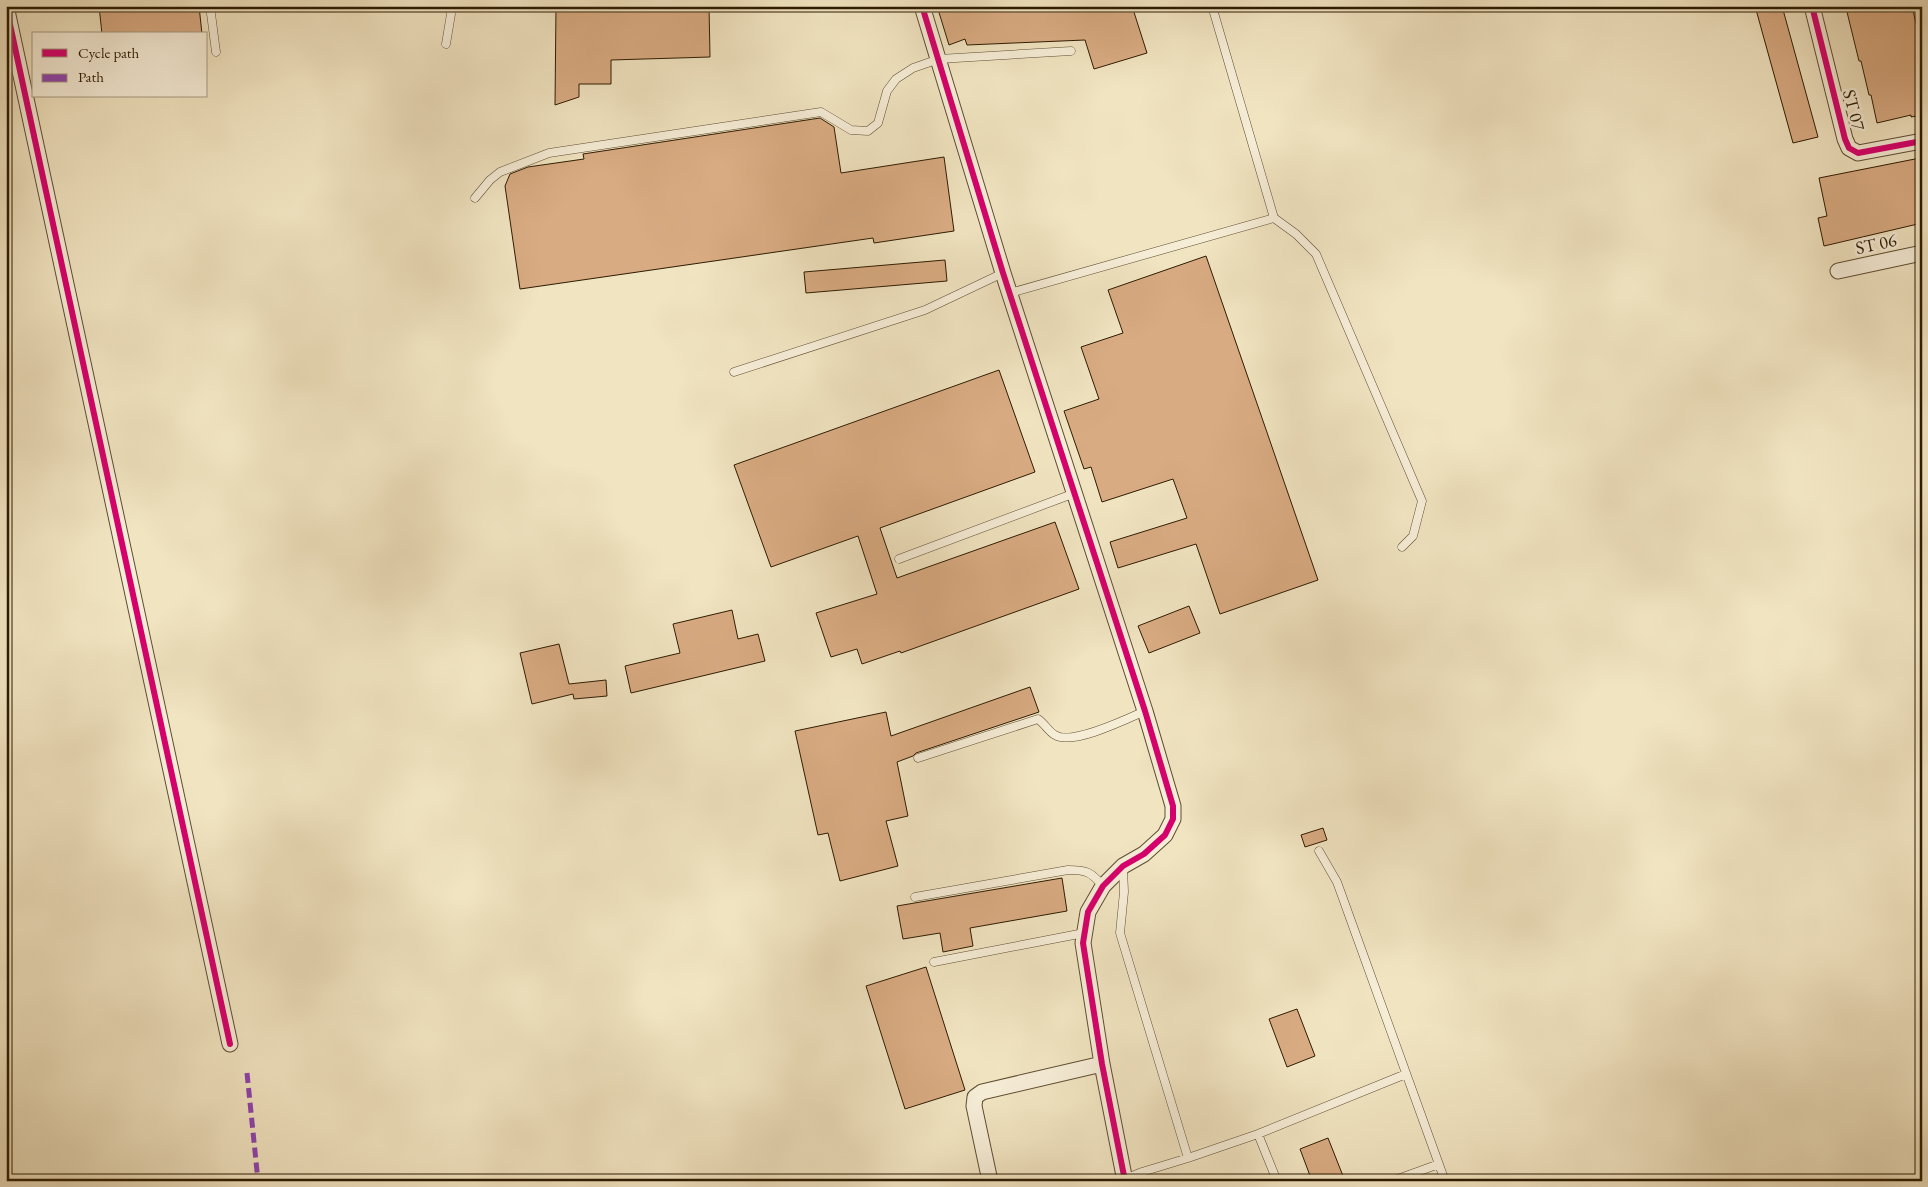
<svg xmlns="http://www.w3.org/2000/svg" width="1928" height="1187" viewBox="0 0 1928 1187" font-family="'EB Garamond',serif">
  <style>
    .building { fill: #d9ab82; stroke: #2d1b02 }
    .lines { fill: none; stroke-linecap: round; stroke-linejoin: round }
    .lane-casing { stroke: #5e4d32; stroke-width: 9 }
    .street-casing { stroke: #5e4d32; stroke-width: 17 }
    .lane { stroke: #f6edd7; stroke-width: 8 }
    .street { stroke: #f6edd7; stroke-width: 15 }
    .quiet { stroke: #8e44ad; stroke-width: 5; stroke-dasharray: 10 5; stroke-linecap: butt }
    .cycleway-casing { stroke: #f6edd7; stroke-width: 9 }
    .cycleway { stroke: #d6006c; stroke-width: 6 }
    .labels { text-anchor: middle; stroke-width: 5; stroke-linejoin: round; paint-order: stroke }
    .street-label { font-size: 18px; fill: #2d1b02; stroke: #f6edd7 }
  </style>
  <rect width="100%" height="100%" fill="#f1e4c1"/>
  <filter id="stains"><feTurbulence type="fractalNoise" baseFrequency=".004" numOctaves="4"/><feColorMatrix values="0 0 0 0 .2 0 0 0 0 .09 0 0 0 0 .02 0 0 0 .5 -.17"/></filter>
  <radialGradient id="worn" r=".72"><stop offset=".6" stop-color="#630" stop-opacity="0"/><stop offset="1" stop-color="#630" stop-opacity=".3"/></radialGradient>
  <path class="building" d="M 99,6 L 199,6 L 202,34 L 102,34 Z
    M 556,6 L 709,6 L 710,57 L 611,60 L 611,84 L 579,84 L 579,97 L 555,105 Z
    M 937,6 L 1132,6 L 1147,53 L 1094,69 L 1085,40 L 967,45 L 965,39 L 949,45 Z
    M 1755,6 L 1782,6 L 1818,137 L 1793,143 Z
    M 1873,6 L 1912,6 L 1922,49 L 1922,115 L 1911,117 L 1911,115 L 1877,123 L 1871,95 L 1869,95 L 1861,61 L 1859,61 L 1847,12 Z
    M 820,118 L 834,127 L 841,173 L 944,157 L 954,231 L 874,243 L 873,238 L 520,289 L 505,186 L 510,174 L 528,167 L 584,159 L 583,154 Z
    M 1920,158 L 1922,166 L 1922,223 L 1824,246 L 1818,218 L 1827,216 L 1819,178 Z
    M 1206,256 L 1318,580 L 1220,614 L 1196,544 L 1118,568 L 1110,542 L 1187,518 L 1173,479 L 1102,502 L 1091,467 L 1084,469 L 1064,411 L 1099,399 L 1081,347 L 1123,333 L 1108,290 Z
    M 945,260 L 947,281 L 806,293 L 804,272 Z
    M 999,370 L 1035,472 L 880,528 L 897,578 L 1055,522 L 1079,589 L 901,653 L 900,651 L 862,664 L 857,649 L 831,657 L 816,613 L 877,594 L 858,536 L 771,567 L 734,465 Z
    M 1189,606 L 1200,633 L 1149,653 L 1138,626 Z
    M 732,610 L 738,639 L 758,634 L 765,661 L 631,693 L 625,666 L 680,653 L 673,624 Z
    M 559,644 L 569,684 L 606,680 L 607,696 L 574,699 L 573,694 L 532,704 L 520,653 Z
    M 1030,687 L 1039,712 L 916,753 L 913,756 L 897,762 L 908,816 L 886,821 L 898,866 L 840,881 L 828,833 L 818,835 L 795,731 L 886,712 L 891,736 Z
    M 1323,828 L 1327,840 L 1305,847 L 1301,835 Z
    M 1062,878 L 1067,911 L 970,928 L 973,946 L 943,952 L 940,933 L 903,939 L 897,906 Z
    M 926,967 L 965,1090 L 905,1109 L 866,986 Z
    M 1297,1009 L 1315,1056 L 1287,1067 L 1269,1019 Z
    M 1328,1138 L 1345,1181 L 1312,1181 L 1300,1149 Z"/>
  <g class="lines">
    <defs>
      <path id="lane" d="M 210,6 L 216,52
        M 1212,6 L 1274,218 L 1296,234 L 1316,254 L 1422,501 L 1413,536 L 1402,547
        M 446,44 L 451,14 L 450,6
        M 475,198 L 490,180 L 500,172 L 549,153 L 821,112 L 851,130 L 868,131 L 878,123 L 887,91 L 896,79 L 913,68 L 939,59 L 1071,51
        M 1010,293 L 1274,218
        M 734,372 L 925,310 L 1003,273
        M 899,559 L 1075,493
        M 918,758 L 1038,719 C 1045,724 1049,732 1055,735 C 1072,746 1127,719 1145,711
        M 1319,851 L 1337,882 L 1445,1181
        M 1123,868 L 1124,892 L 1120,933 L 1188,1158
        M 915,897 L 1068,870 C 1087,870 1091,872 1103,886
        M 934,962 L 1084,933
        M 1258,1134 L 1277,1181
        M 1125,1179 L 1142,1172 L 1188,1158 L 1258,1134 L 1406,1074
        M 1392,1181 L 1439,1164"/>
      <path id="street" d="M 6,6 L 230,1044
        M 922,6 L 1003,273 L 1145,711 L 1173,806 L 1173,819 L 1165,835 L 1144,854 L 1123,866 L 1103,886 L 1088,912 L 1083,943 L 1102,1064 L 1125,1181
        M 1812,6 L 1845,139 L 1849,148 L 1858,153 L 1922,141
        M 1838,271 L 1922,253
        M 990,1181 L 974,1106 L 975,1097 L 982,1092 L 1102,1064"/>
    </defs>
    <use href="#lane" class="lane-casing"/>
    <use href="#street" class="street-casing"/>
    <use href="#lane" class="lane"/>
    <use href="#street" class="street"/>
    <path class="quiet" d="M 247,1073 L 258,1181"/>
    <defs>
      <path id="cycleway" d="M 6,6 L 230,1044
        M 922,6 L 1003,273 L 1145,711 L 1173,806 L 1173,819 L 1165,835 L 1144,854 L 1123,866 L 1103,886 L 1088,912 L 1083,943 L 1102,1064 L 1125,1181
        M 1812,6 L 1845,139 L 1849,148 L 1858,153 L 1922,141"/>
    </defs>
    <use href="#cycleway" class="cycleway-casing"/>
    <use href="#cycleway" class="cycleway"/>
  </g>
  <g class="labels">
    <g class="street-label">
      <text transform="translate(1854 110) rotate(75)" y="6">ST 07</text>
      <text transform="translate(1876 244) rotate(-12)" y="6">ST 06</text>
    </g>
  </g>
  <rect width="1928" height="1187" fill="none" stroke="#f1e4c1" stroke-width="25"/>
  <rect x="8" y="8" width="1913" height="1172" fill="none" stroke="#2d1b02" stroke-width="2.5"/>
  <rect x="12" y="12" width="1903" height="1162" fill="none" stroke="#2d1b02"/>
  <rect x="32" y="32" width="175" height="65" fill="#f6edd7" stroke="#a69982"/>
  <rect x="42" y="49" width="25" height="8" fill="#d6006c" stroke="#a69982"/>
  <text x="78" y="58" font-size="15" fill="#2d1b02">Cycle path</text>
  <rect x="42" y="74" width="25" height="8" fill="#8e44ad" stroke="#a69982"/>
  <text x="78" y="82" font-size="15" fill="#2d1b02">Path</text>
  <rect width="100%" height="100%" filter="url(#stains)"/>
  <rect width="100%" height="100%" fill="url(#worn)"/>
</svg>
